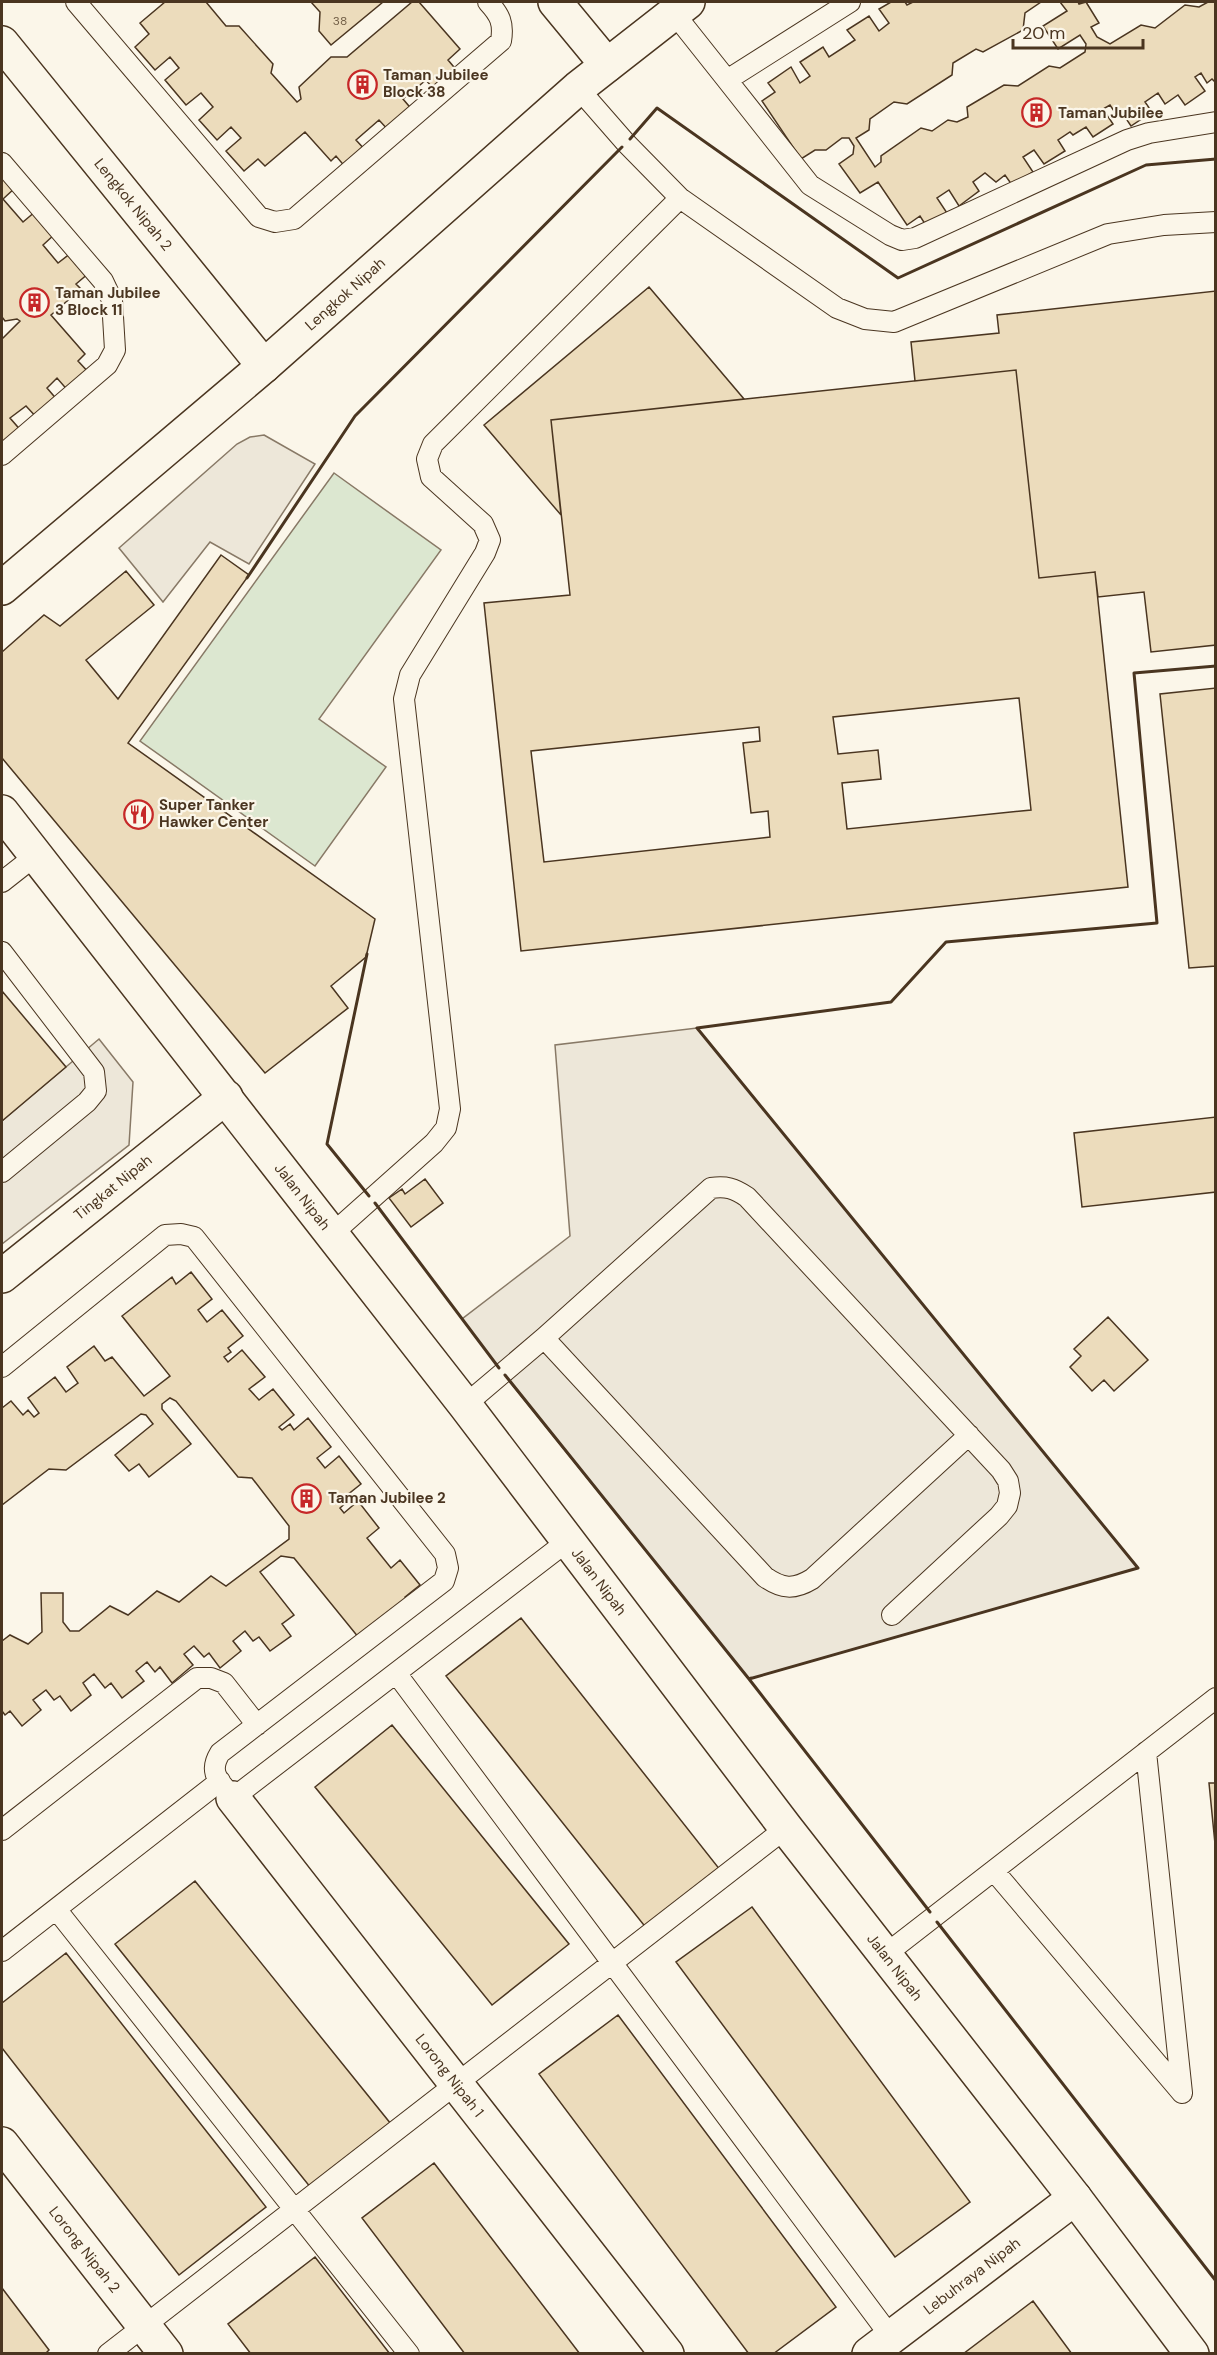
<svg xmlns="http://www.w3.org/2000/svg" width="1217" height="2355" viewBox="0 0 1217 2355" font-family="'DM Sans',sans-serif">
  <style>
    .green { fill: #dce7d0; stroke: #887966; stroke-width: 1.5 }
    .parking { fill: #ede7d9; stroke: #887966; stroke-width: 1.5 }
    .building { fill: #ecdcbc; stroke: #4a3520; stroke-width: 1.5; fill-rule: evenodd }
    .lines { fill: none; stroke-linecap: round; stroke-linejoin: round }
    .lane-casing { stroke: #4a3520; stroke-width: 22 }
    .street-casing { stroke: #4a3520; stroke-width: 36 }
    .secondary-casing { stroke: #4a3520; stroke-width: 36 }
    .lane { stroke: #fbf6e9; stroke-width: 20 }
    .street { stroke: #fbf6e9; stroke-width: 33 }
    .secondary { stroke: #fbf6e9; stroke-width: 33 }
    .wall { stroke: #4a3520; stroke-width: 3 }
    .labels { text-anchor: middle; stroke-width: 4.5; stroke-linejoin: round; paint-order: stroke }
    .number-label { font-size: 12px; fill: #725f47 }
    .poi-label { font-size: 15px; font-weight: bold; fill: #4a3520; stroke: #fbf6e9; text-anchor: start }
    .street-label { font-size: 15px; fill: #4a3520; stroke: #fbf6e9 }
  </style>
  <rect width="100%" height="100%" fill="#fbf6e9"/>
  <path class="green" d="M 334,473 L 441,550 L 319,719 L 386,767 L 315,866 L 140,741 Z"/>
  <path class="parking" d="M 264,435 L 315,464 L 249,564 L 210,542 L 163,602 L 119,548 L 237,444 L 250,437 Z
    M 697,1028 L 1138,1568 L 749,1679 L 502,1372 L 462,1319 L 570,1236 L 555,1045 Z
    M 99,1039 L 133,1082 L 129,1145 L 2,1244 L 2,1121 Z"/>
  <path class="building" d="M 165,2 L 206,2 L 226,26 L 239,26 L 273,64 L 271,73 L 297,102 L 301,99 L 299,87 L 331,57 L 347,57 L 412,2 L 419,2 L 460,49 L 448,60 L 459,73 L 436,92 L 426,80 L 403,99 L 414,112 L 390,132 L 379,120 L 356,140 L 367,152 L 347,169 L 336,156 L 331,161 L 305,132 L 265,166 L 258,159 L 244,171 L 226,151 L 241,138 L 231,127 L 217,140 L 199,120 L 213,107 L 201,93 L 186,105 L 165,80 L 179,68 L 170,57 L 155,70 L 135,47 L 149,34 L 140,23 Z
    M 311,2 L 383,2 L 331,45 L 319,31 L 320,12 Z
    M 891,2 L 905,2 L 907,5 L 913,2 L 1041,2 L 1025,13 L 1023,30 L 983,52 L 976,49 L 953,63 L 952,75 L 907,104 L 894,102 L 870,119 L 869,130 L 856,138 L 875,167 L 881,162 L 881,156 L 921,128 L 932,131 L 948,120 L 957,122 L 968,117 L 967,107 L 1004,85 L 1018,86 L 1049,66 L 1060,68 L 1085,52 L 1086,44 L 1080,35 L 1058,49 L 1043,26 L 1067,11 L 1060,2 L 1078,2 L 1079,4 L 1086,2 L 1099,23 L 1091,27 L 1097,37 L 1110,44 L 1141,25 L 1155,28 L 1185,5 L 1199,7 L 1208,2 L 1216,2 L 1216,83 L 1212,79 L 1207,83 L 1201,73 L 1195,77 L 1205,91 L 1185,105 L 1178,95 L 1165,104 L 1158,93 L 1145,102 L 1152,112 L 1131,126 L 1121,111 L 1116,114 L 1110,105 L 1103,109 L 1113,124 L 1093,137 L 1086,127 L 1073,135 L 1070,132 L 1058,140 L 1065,151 L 1044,164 L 1034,150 L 1023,157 L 1033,172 L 1012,185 L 1005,175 L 996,182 L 985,173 L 973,182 L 979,191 L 959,206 L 949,190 L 937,198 L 947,213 L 927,227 L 920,216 L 907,225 L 878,182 L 860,193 L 839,164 L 853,154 L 854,146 L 849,138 L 842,138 L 826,150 L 815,150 L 801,159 L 762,101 L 775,92 L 768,83 L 791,67 L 800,83 L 810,76 L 800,62 L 823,47 L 829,57 L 855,40 L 847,30 L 869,16 L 879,31 L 889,23 L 879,9 Z
    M 2,172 L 15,188 L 3,199 L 23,222 L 36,211 L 55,234 L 43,245 L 58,263 L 71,253 L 89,273 L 76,284 L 81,289 L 51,315 L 85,354 L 78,361 L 91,375 L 70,393 L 57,378 L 47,388 L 59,402 L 39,420 L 26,406 L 10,418 L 23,433 L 2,451 L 2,339 L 20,321 L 17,319 L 5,321 L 2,317 Z
    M 649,287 L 744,399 L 551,420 L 561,515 L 484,425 Z
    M 1216,291 L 1216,645 L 1151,652 L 1144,592 L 1098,597 L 1095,572 L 1039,578 L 1016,370 L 915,381 L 911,342 L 999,333 L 997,315 Z
    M 1016,370 L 1039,578 L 1095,572 L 1128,887 L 521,951 L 484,603 L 570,595 L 551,420 ZM 1019,698 L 1031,810 L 847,829 L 842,783 L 881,779 L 878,750 L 838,754 L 833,717 ZM 759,727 L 760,741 L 743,743 L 751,813 L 768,811 L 770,837 L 544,862 L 531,751 Z
    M 221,555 L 249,575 L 128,743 L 375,919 L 366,957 L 331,986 L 348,1008 L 265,1073 L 2,758 L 2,652 L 44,615 L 60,626 L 126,571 L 154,605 L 86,660 L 118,699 Z
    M 1216,688 L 1216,966 L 1189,968 L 1160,694 Z
    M 2,991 L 66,1067 L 2,1121 Z
    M 1216,1117 L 1216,1192 L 1082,1207 L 1074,1133 Z
    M 425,1179 L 443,1203 L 411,1227 L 389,1198 L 402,1189 L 405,1194 Z
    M 191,1272 L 212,1299 L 198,1310 L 207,1322 L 222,1310 L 243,1336 L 228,1348 L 231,1352 L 224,1357 L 228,1362 L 242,1350 L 265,1377 L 249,1389 L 259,1400 L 273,1389 L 294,1415 L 279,1427 L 282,1430 L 290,1424 L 294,1430 L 308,1418 L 331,1447 L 317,1458 L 325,1468 L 339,1456 L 361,1484 L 346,1496 L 349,1500 L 340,1508 L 344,1513 L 358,1501 L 379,1528 L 367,1538 L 391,1568 L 400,1560 L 420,1585 L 405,1597 L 408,1600 L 359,1638 L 294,1558 L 281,1556 L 260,1572 L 294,1615 L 282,1624 L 291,1636 L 270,1651 L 259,1637 L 253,1641 L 245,1631 L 233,1641 L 241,1651 L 220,1668 L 209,1653 L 204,1657 L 194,1646 L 184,1654 L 193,1665 L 172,1683 L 160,1667 L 155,1672 L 147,1662 L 136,1671 L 144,1681 L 122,1698 L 111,1683 L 105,1688 L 94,1674 L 83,1683 L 91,1695 L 71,1711 L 60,1696 L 54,1700 L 46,1690 L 33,1700 L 41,1710 L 22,1726 L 10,1711 L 5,1715 L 2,1711 L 2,1641 L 10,1635 L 28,1644 L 42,1632 L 41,1593 L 63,1593 L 63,1622 L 70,1631 L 79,1631 L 110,1606 L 128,1615 L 157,1591 L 179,1602 L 211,1576 L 226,1586 L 289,1539 L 289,1526 L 252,1478 L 238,1477 L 176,1401 L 170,1398 L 162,1404 L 162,1409 L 191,1444 L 149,1477 L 139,1464 L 129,1471 L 115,1455 L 153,1424 L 146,1415 L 141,1414 L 66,1470 L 49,1469 L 2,1505 L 2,1408 L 11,1401 L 23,1415 L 28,1410 L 34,1417 L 39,1413 L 28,1398 L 55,1377 L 66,1392 L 78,1383 L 67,1367 L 94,1346 L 105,1361 L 112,1357 L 144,1396 L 170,1376 L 122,1316 L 172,1277 L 176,1284 Z
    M 1108,1317 L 1148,1360 L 1114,1391 L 1104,1380 L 1092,1391 L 1070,1367 L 1081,1356 L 1074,1349 Z
    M 521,1618 L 721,1871 L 647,1929 L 446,1676 Z
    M 392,1725 L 569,1944 L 492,2005 L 315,1787 Z
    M 1209,1783 L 1216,1783 L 1216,1854 Z
    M 195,1881 L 395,2129 L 315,2193 L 115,1944 Z
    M 752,1907 L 970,2202 L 895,2257 L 676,1962 Z
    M 66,1953 L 266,2207 L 179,2275 L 2,2048 L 2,2003 Z
    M 618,2015 L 836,2307 L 773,2354 L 749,2354 L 539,2074 Z
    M 434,2163 L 580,2354 L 465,2354 L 362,2218 Z
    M 315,2257 L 390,2354 L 251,2354 L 228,2324 Z
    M 2,2288 L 49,2350 L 45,2354 L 2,2354 Z
    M 1033,2301 L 1072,2354 L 963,2354 Z"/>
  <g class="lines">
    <defs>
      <path id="lane" d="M 76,2 L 259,217 L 275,222 L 294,219 L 501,41 C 504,23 500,15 488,2
        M 673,12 L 727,80 L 850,2
        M 727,80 L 810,185 L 890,235 L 902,240 L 915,238 L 1127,140 L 1149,133 L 1216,122
        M 578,88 L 626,143 L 680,198 L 837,308 L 865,319 L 894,322 L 1108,234 L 1164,225 L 1216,222
        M 2,163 L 103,281 L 112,300 L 115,350 L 107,365 L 2,455
        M 2,882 L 35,856
        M 2,952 L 94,1072 L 96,1091 L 87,1102 L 2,1172
        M 332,1234 L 434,1143 L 446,1128 L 450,1109 L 404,699 L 410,675 L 485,553 L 490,540 L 483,524 L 431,477 L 427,459 L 433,444 L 680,198
        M 2,1367 L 165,1235 L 181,1234 L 194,1237 L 445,1554 L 448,1568 L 444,1581 L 220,1753 C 207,1774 221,1782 233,1798 L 569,1540
        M 465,1405 L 544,1338
        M 892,1615 L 999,1516 L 1007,1506 L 1010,1493 L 1008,1481 L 1001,1470 L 747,1197 C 734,1188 726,1186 711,1188 L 544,1338 L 765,1577 C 782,1589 794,1590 812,1579 L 969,1435
        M 396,1673 L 891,2337
        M 1146,1752 L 1182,2093
        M 2,1830 L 197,1678 L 211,1678 L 224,1683 L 257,1725
        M 994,1871 L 1182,2093
        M 56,1909 L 409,2354
        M 2,1951 L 220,1781
        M 886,1954 L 1216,1698
        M 108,2354 L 786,1828"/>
      <g id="street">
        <path d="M 555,2 L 607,65"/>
        <path id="s1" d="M 2,43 L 264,366"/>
        <path id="s2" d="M 2,812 L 465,1405 L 786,1828 L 1075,2198 L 1192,2354"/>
        <path id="s3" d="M 2,1276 L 226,1097"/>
        <path id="s4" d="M 233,1798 L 667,2354"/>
        <path id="s5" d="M 2,2144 L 166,2354"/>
        <path id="s6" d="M 869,2354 L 1075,2198"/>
      </g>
      <g id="secondary">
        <path id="s7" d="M 2,588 L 264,366 L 578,88 L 688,2"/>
      </g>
    </defs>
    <use href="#lane" class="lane-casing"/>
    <use href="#street" class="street-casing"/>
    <use href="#secondary" class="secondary-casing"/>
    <use href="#lane" class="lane"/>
    <use href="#street" class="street"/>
    <use href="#secondary" class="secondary"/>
    <path class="wall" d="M 630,139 L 657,108 L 898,278 L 1146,165 L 1216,159
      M 247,578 L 355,416 L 622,147
      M 367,954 L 327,1144 L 369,1196
      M 375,1203 L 499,1368
      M 505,1375 L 749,1679 L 1138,1568 L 697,1028 L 891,1002 L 946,942 L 1157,923 L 1134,673 L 1216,666
      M 751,1678 L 749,1679 L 930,1912
      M 937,1922 L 1216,2281"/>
  </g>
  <defs>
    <symbol id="building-ring" viewBox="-11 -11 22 22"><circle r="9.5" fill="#fbf6e9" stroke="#c62828" stroke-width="1.5"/><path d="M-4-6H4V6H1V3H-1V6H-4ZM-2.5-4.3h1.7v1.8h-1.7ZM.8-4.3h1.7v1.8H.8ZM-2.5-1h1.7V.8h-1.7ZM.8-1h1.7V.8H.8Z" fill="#c62828"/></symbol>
    <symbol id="restaurant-ring" viewBox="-11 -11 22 22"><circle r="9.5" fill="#fbf6e9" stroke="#c62828" stroke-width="1.5"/><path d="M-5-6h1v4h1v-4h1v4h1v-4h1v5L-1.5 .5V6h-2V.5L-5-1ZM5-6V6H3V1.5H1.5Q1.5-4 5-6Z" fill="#c62828"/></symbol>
  </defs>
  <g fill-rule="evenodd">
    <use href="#building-ring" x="346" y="68" width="33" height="33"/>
    <use href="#building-ring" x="1020" y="96" width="33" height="33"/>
    <use href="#building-ring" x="18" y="286" width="33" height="33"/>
    <use href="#restaurant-ring" x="122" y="798" width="33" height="33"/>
    <use href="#building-ring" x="290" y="1482" width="33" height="33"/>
  </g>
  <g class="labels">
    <g class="number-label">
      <text x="340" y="25">38</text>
    </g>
    <g class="poi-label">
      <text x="383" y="80">Taman Jubilee<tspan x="383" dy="17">Block 38</tspan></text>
      <text x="1058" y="118">Taman Jubilee</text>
      <text x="55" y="298">Taman Jubilee<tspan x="55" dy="17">3 Block 11</tspan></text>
      <text x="159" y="810">Super Tanker<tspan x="159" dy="17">Hawker Center</tspan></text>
      <text x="328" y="1503">Taman Jubilee 2</text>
    </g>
    <g class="street-label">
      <text dy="5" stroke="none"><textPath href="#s1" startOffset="208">Lengkok Nipah 2</textPath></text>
      <text dy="5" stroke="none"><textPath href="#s7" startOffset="452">Lengkok Nipah</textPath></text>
      <text dy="5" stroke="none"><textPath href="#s3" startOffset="142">Tingkat Nipah</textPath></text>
      <text dy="5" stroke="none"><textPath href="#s2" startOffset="488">Jalan Nipah</textPath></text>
      <text dy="5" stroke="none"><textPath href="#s2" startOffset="974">Jalan Nipah</textPath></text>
      <text dy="5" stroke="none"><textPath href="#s2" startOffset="1460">Jalan Nipah</textPath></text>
      <text dy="5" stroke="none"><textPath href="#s4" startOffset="352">Lorong Nipah 1</textPath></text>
      <text dy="5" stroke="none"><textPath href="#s5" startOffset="134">Lorong Nipah 2</textPath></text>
      <text dy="5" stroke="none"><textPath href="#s6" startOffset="129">Lebuhraya Nipah</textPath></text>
    </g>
  </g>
  <rect width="1217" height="2355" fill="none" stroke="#4a3520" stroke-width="6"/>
  <path d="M1013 39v9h130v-9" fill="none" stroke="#4a3520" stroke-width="3"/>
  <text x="1022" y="39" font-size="18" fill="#4a3520" stroke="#fbf6e9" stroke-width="4.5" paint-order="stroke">20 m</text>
</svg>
